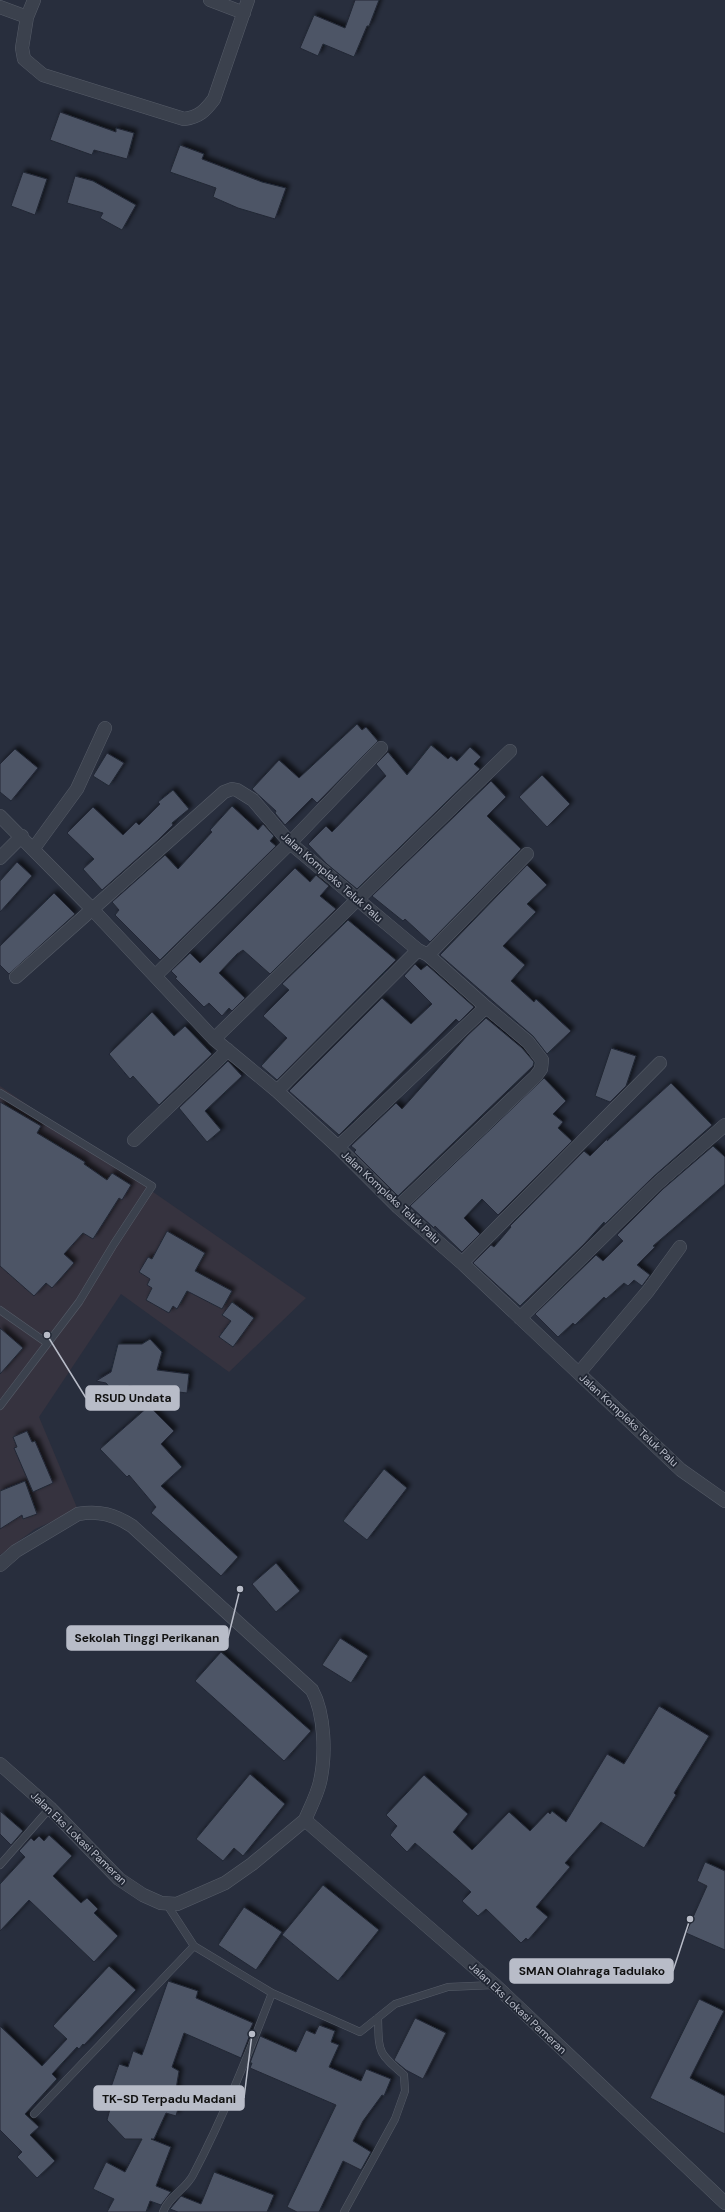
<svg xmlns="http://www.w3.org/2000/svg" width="725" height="2212" viewBox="0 0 725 2212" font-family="'DM Sans',sans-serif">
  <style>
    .medical { fill: #36333f }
    .building { fill: #4e5566; stroke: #222835; filter: url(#shadow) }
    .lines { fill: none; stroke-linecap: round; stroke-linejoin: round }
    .lane-casing { stroke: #565c68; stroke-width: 8 }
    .street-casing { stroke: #565c68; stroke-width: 14 }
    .lane { stroke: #3b414d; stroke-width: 7 }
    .street { stroke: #3b414d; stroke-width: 13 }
    .labels { text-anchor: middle; stroke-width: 3.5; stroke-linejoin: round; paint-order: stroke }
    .street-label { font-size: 11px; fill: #b8bcc8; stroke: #202633 }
    .leader { fill: none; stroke: #b8bcc8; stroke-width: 1.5 }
    .callout-dot { fill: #b8bcc8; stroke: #202633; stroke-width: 1.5 }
    .callout { fill: #b8bcc8; stroke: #b8bcc8; stroke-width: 1.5 }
    .callout-label { font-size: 12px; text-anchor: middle; font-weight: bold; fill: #111 }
  </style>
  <defs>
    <filter id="shadow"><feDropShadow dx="3.5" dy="-3.5" stdDeviation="2" flood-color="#0009"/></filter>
  </defs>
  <rect width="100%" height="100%" fill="#282e3d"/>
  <path class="medical" d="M 0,1086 L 306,1298 L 229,1372 L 121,1294 L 39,1417 L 78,1510 L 35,1529 L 0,1555 Z"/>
  <path class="building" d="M 355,0 L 379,0 L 369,26 L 367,26 L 354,57 L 323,44 L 318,56 L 300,48 L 314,15 L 345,28 Z
    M 60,112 L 116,132 L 116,128 L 134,133 L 127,159 L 94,150 L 92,155 L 50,140 Z
    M 180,145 L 204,154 L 202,159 L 262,182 L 286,188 L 275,219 L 238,208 L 213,197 L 216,188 L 170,172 Z
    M 23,172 L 47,179 L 35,215 L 11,206 Z
    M 75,176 L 93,181 L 136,205 L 122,230 L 100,218 L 103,213 L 67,203 Z
    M 357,724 L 362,730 L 366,727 L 378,741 L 317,803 L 312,798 L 285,825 L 275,813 L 276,811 L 252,789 L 279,760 L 299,778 Z
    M 431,745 L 448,759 L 451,756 L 457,761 L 470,747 L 481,757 L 474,764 L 480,769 L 357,889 L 327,864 L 308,844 L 326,826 L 332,832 L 386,776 L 376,764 L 388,752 L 407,775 Z
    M 15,749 L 38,768 L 11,801 L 0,792 L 0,764 Z
    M 107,753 L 124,763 L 109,786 L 93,776 Z
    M 542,775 L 570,804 L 547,827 L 519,797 Z
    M 491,781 L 506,797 L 487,816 L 521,849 L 430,942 L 405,919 L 403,921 L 372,896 Z
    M 173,790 L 189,809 L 172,823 L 173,825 L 158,840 L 102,890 L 83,869 L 94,859 L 67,833 L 93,807 L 123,835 L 136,822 L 139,825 L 160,804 L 158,802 Z
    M 232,806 L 258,830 L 263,824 L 274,836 L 270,841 L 276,846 L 160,960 L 115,915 L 119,910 L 112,902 L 165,855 L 178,869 L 212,832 L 210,830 Z
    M 17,862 L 32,876 L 0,912 L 0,881 Z
    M 527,865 L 547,885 L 527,904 L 536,912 L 503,946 L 525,965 L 511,981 L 534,1002 L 536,999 L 571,1031 L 547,1054 L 533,1036 L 440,955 Z
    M 295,868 L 310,882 L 316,875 L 329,886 L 320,896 L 336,909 L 270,974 L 243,950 L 237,954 L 219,973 L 245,998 L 232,1011 L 229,1008 L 222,1016 L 209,1003 L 204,1007 L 175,978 L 177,977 L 171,971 L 190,953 L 200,963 Z
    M 54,893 L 75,914 L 9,974 L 0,965 L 0,946 Z
    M 348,920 L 396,960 L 277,1080 L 261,1066 L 287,1038 L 263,1016 L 289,990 L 282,984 Z
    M 415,964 L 421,970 L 427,965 L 474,1007 L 459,1022 L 456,1019 L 339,1135 L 289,1091 L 382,998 L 411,1024 L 432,1004 L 404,976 Z
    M 152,1012 L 174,1036 L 185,1026 L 212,1054 L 159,1105 L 133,1076 L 130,1079 L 109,1054 Z
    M 486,1018 L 522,1048 L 534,1062 L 533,1066 L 398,1196 L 354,1152 L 356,1150 L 351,1146 L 396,1103 L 402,1109 L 467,1036 Z
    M 611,1048 L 636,1056 L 626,1086 L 610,1102 L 595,1096 Z
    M 228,1061 L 242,1076 L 205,1111 L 221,1130 L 207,1142 L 179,1108 Z
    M 544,1078 L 566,1101 L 553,1114 L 563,1122 L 558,1128 L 572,1141 L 498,1215 L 482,1199 L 464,1218 L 480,1234 L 462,1252 L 435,1226 L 434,1228 L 410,1206 Z
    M 671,1083 L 712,1125 L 653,1177 L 605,1224 L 604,1222 L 584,1244 L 520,1306 L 473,1263 L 491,1245 L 494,1247 L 511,1227 L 510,1226 L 584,1151 L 590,1156 L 608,1138 L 607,1141 Z
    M 0,1102 L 41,1126 L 37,1133 L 85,1162 L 84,1164 L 107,1180 L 112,1173 L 131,1185 L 122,1200 L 119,1198 L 93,1239 L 83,1233 L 64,1254 L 74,1263 L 52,1288 L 46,1283 L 34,1296 L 0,1266 Z
    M 713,1146 L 725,1157 L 725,1184 L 653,1246 L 655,1247 L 637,1265 L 650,1275 L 642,1286 L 634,1280 L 628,1286 L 624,1283 L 606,1299 L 604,1297 L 575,1325 L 573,1323 L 558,1337 L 535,1314 L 596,1255 L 603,1261 L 623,1241 L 617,1235 L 663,1189 Z
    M 167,1231 L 205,1253 L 195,1271 L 232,1291 L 222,1309 L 187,1291 L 177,1309 L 173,1306 L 169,1313 L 146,1300 L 152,1288 L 147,1285 L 150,1279 L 139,1272 L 148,1257 L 152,1259 Z
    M 232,1302 L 254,1318 L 233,1347 L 219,1337 L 231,1321 L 222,1315 Z
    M 0,1328 L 23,1348 L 0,1374 Z
    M 150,1339 L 162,1352 L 157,1370 L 189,1374 L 187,1393 L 129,1386 L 116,1394 L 106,1383 L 96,1381 L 111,1372 L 118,1344 L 142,1344 Z
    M 149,1406 L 174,1431 L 161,1444 L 182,1467 L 161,1486 L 238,1557 L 221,1576 L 151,1513 L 156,1507 L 129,1475 L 127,1477 L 100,1449 Z
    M 27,1431 L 32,1442 L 35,1441 L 53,1483 L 33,1492 L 14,1448 L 17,1447 L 13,1437 Z
    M 384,1469 L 407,1488 L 367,1540 L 343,1521 Z
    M 25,1481 L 37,1514 L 23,1519 L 22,1515 L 0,1529 L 0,1491 Z
    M 276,1563 L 300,1591 L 276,1612 L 252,1584 Z
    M 340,1638 L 368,1656 L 351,1683 L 322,1665 Z
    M 221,1652 L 311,1731 L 284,1761 L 195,1681 Z
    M 659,1706 L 709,1736 L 674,1793 L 676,1795 L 644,1848 L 601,1822 L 565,1863 L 570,1867 L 536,1907 L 548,1917 L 528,1940 L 526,1938 L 521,1943 L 486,1909 L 478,1916 L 462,1901 L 471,1892 L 459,1881 L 415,1843 L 407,1852 L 390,1835 L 397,1826 L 386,1815 L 424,1775 L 468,1814 L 453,1832 L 472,1850 L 509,1812 L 530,1831 L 548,1812 L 550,1814 L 552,1811 L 566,1822 L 607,1754 L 624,1764 Z
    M 250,1774 L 285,1804 L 243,1856 L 234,1848 L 223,1861 L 196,1839 Z
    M 0,1811 L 23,1831 L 11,1845 L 0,1834 Z
    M 49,1835 L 72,1856 L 53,1876 L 81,1903 L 87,1898 L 98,1909 L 94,1913 L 118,1936 L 94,1962 L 29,1900 L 0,1931 L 0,1884 L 25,1857 L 19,1851 L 31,1838 L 34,1841 L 39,1836 L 44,1841 Z
    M 705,1862 L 725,1871 L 725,1950 L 686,1933 L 707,1886 L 697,1881 Z
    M 323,1885 L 379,1930 L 338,1981 L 282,1935 Z
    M 244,1907 L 282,1932 L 256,1970 L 218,1945 Z
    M 109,1966 L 136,1990 L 84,2045 L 83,2044 L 79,2049 L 77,2047 L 52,2074 L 57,2079 L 25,2114 L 39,2127 L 30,2135 L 55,2161 L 37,2178 L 17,2157 L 22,2152 L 0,2130 L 0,2026 L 42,2066 L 67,2039 L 53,2026 Z
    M 168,1981 L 198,1991 L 196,1998 L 253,2023 L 249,2032 L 251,2032 L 241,2058 L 184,2033 L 172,2067 L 179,2071 L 176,2089 L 182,2094 L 176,2116 L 166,2113 L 154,2139 L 151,2139 L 171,2147 L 156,2186 L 171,2192 L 161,2205 L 150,2201 L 146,2212 L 107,2212 L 114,2199 L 93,2189 L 106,2162 L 125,2172 L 142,2139 L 125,2139 L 107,2120 L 113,2098 L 108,2096 L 119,2064 L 128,2067 L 133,2051 L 142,2055 Z
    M 699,1999 L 724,2011 L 690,2078 L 725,2096 L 725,2134 L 650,2098 Z
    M 415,2018 L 446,2033 L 423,2079 L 406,2070 L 394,2060 Z
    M 319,2025 L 335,2031 L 331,2042 L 339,2045 L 329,2067 L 361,2081 L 366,2069 L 391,2079 L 384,2096 L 382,2095 L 363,2121 L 353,2141 L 371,2152 L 361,2170 L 343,2161 L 319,2212 L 297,2212 L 287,2207 L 336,2105 L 250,2068 L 252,2063 L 250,2063 L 260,2036 L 296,2052 L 306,2030 L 315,2034 Z
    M 214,2172 L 274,2195 L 267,2212 L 178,2212 L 170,2209 L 181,2196 L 201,2204 Z"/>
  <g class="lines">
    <defs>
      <path id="lane" d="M 0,1093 L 152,1186 L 114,1244 L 79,1302 L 0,1406
        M 0,1310 L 47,1343
        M 0,1865 L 50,1808
        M 166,1903 L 194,1946 L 272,1993 L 360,2032 L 395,2004 L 448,1987 L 494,1985
        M 34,2114 L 194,1946
        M 163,2212 C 169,2196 186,2189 193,2175 C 224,2116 248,2055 272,1993
        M 344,2212 L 395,2119 L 405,2091 L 404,2075 C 377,2052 379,2052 378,2018"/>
      <path id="street" d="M 210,0 L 244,13
        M 0,7 L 27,17 L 34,0
        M 27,17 L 22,48 L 24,59 L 43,75 L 184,119 C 199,117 205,111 214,99 L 248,0
        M 0,816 L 92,909 L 214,1039 L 277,1091 L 338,1147 L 398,1207 L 462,1263 L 681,1470 L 725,1501
        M 34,848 L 77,789 L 105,728
        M 0,858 L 22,836
        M 428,955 L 527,854
        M 155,976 L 290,843 L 381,748
        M 16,977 L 224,792 L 232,789 L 237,790 L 253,800 L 290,843 L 418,950 L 428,955 L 486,1007 L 528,1042 L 542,1060 L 541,1069 L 536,1076 L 398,1207
        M 214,1039 L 510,751
        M 277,1091 L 418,950
        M 134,1140 L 228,1050
        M 338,1147 L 486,1007
        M 462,1263 L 660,1063
        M 520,1318 L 658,1183 L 725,1125
        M 579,1373 L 648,1291 L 680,1247
        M 0,1565 L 16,1551 L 78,1514 C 99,1510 115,1515 132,1526 L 312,1690 C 325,1714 326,1755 320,1782 C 317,1795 310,1808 305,1820 L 495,1985 L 725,2203
        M 0,1764 L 50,1808 L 119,1879 L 143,1895 L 161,1903 L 177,1904 L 225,1883 L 252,1864 L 305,1820"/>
    </defs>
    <use href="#lane" class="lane-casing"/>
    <use href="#street" class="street-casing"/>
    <use href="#lane" class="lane"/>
    <use href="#street" class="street"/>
  </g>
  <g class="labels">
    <g class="street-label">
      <text transform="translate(332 877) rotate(41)" y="4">Jalan Kompleks Teluk Palu</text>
      <text transform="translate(391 1197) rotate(43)" y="4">Jalan Kompleks Teluk Palu</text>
      <text transform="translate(629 1420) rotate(43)" y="4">Jalan Kompleks Teluk Palu</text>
      <text transform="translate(79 1838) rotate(44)" y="4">Jalan Eks Lokasi Pameran</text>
      <text transform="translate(518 2008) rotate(43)" y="4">Jalan Eks Lokasi Pameran</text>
    </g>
  </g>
  <path class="leader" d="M47 1335L86 1398M240 1589L228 1638M690 1919L673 1971M252 2034L244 2098"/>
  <g class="callout-dot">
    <circle cx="47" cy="1335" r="4"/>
    <circle cx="240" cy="1589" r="4"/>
    <circle cx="690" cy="1919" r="4"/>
    <circle cx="252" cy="2034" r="4"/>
  </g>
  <g class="callout">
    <rect x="86" y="1386" width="93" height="24" rx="4"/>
    <rect x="67" y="1626" width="161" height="24" rx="4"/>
    <rect x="510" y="1959" width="163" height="24" rx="4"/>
    <rect x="94" y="2086" width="150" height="24" rx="4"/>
  </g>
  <g class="callout-label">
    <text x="133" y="1402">RSUD Undata</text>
    <text x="147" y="1642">Sekolah Tinggi Perikanan</text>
    <text x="592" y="1975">SMAN Olahraga Tadulako</text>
    <text x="169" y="2103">TK-SD Terpadu Madani</text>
  </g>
</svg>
